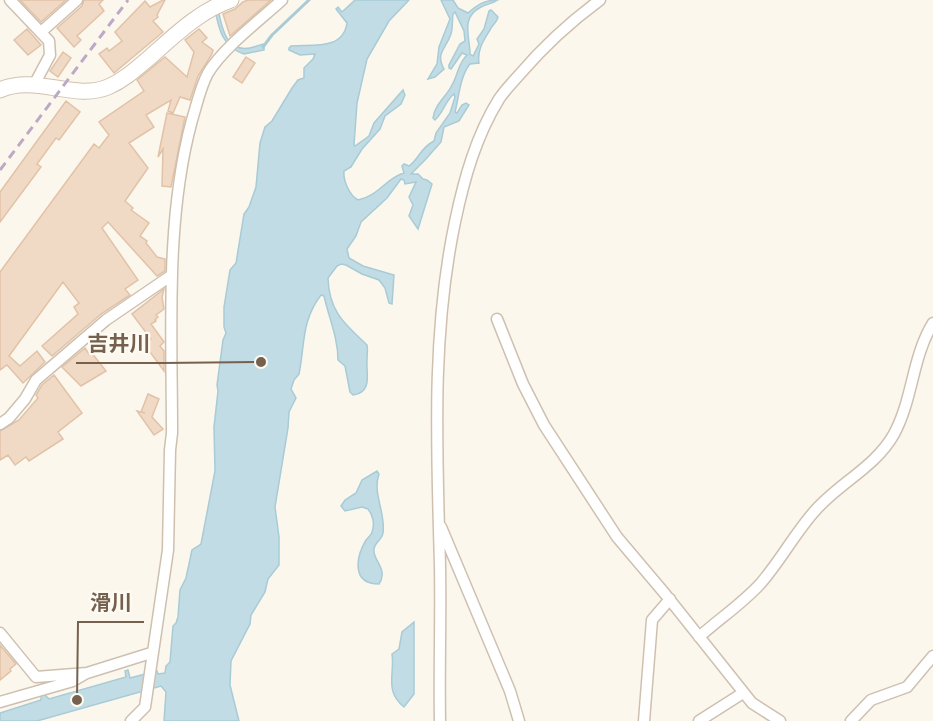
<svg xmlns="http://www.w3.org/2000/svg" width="933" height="721" viewBox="0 0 933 721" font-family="'Public Sans','Noto Sans JP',sans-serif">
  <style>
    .water { fill: #c1dce5; stroke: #a8cbd6; stroke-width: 1.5 }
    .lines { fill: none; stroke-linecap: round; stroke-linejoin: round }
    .stream { stroke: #a8cbd6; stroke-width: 3 }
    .building { fill: #f0dac5; stroke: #e1c2a7; stroke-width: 1.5 }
    .street-casing { stroke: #cec0b1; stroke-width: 13 }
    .secondary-casing { stroke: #d0c1b0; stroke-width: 17 }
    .street { stroke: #fff; stroke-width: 10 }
    .secondary { stroke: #fff; stroke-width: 15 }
    .rail { stroke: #bca9c6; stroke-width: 3; stroke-dasharray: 9 6; stroke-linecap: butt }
    .leader { fill: none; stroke: #76614f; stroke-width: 2 }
    .callout-dot { fill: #76614f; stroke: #fefbf3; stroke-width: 2 }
    .callout-label { font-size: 21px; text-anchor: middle; font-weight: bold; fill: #76614f; stroke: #fefbf3; stroke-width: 4.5; stroke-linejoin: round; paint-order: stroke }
  </style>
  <rect width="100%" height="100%" fill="#fcf7ec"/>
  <path class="water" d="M 213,0 L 216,0 C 221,19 222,53 250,48 C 255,47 259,45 264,44 L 264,50 L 244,54 C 219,46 218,23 213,0 Z
    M 355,0 L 409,0 L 389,21 L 367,59 L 357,103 L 354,145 L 355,146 L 369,136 L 374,123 L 403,90 L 405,95 L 401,104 L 385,116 L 380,129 L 362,149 L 351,167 L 344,171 C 343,180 349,195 358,200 C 379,196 387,177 404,173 L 402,166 L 404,164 L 409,166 C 419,159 420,148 434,141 L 436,133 L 450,113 L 455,97 L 454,94 C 445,101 444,112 435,120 L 433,118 C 434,105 447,96 452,85 C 458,75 458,63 467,55 L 462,53 L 451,69 L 449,68 L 449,65 L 460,44 L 465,41 L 464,31 L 455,12 L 453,14 C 452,20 453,27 451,34 C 446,49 435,53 444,69 L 435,77 L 428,79 L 437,64 L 439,47 L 450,19 L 441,0 L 453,0 L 458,8 L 468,13 C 478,4 485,0 498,0 C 492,4 486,4 481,7 C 460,18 470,36 470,54 L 473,56 L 479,44 L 477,39 L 484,29 L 489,11 L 491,10 L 498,17 C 496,24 493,24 490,30 C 483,41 477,50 479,63 L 470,64 C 460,76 459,97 455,112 L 457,113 L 462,105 L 466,103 L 469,105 L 459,121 L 444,127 L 441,142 L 425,160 L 411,174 L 418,174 L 423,179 L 427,180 L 432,184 L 418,229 L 409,216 L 413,205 L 409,197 L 416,182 L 405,184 L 404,180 L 401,179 L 387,198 L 361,222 L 356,236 L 347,249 L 349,258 L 363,266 L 394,275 L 392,304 L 389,303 L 385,288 L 379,280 L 362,274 L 346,265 L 341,264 L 337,266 L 328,278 C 329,312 345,324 367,345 C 368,351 367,354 367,360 C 366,374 373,392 353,395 L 350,392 L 345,366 L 338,360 C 338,338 329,318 324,296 L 321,295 C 301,321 305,345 299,374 L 294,380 L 291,389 L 296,398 L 289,412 L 288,428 L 275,507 L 279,537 L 279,565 L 268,579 L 265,592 L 251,615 L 250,624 L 231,661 L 230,685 L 239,721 L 164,721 L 166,692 L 161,686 L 37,721 L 0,721 L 0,713 L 41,700 L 41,695 L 45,695 L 49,699 L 126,677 L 125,671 L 128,670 L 130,678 L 157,671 L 158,674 L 165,673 L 166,666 L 170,662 L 173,626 L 176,623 L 178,617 L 180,590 L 186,578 L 192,550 L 201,544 L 215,471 L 214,427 L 218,391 L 217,385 L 223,340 L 226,333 L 224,327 L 224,307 L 230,270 L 236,263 L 244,214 L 249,207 L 256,187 L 260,143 L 265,127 L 272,121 L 292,88 L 298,80 L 304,78 L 304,68 L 313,59 L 315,54 L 300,55 L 289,50 L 289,48 L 291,46 C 311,44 343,51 347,23 L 336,9 L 338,7 L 342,12 Z
    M 377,471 L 379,474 C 372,493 386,513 383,533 C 382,540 375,542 374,549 C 372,560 389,569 379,584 C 351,584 356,557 366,540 C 368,538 372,534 372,532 C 375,524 373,515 368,509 L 362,507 L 345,511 L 341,506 L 345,500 L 356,493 L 362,480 Z
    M 414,622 L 414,694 L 404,707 C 384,691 395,674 392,654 L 399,649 L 402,632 Z"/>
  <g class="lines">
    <path class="stream" d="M 263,47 L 272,35 L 309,0"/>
  </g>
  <path class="building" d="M 20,0 L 66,0 L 41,22 Z
    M 84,0 L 103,0 L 99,4 L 104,11 L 77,36 L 81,40 L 74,47 L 57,28 L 82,6 Z
    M 163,0 L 165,0 L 157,15 L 158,17 L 153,21 L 163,32 L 114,73 L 99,54 L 107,48 L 109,51 L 122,41 L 115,32 L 145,1 L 150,7 Z
    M 248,0 L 271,0 L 230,36 L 223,14 L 235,9 L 243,2 Z
    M 27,29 L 41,45 L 28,55 L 14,40 Z
    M 199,29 L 207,38 L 202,42 L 213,50 L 212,54 L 198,76 L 190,100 L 180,97 L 173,113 L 168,111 L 171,100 L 146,115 L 154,127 L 129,143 L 148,168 L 125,201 L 133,208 L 131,210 L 149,223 L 140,236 L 147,241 L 146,243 L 157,257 L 165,259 L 165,271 L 157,276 L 108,222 L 102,228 L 138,280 L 125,289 L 130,295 L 101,314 L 52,356 L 42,346 L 78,314 L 74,307 L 79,303 L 63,282 L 9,356 L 20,366 L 37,351 L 45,362 L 23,383 L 7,365 L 0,370 L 0,272 L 94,144 L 99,148 L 109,135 L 99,122 L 144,91 L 137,80 L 165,57 L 187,77 L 194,52 L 185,40 Z
    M 63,52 L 71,58 L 58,77 L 50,71 Z
    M 246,57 L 255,63 L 242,83 L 233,77 Z
    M 66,101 L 80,112 L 59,140 L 56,138 L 37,164 L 41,167 L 0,222 L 0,192 Z
    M 167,113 L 185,117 L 171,187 L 162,186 L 163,149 L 158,157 Z
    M 164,289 L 162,297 L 164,309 L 156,315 L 158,317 L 155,320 L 156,321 L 151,324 L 164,342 L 160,346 L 164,351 L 164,371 L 144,344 L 151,339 L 132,314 Z
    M 85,348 L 89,354 L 91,352 L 106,371 L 81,386 L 62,367 Z
    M 54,375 L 82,413 L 58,432 L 63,439 L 29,461 L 26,457 L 15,465 L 8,455 L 0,460 L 0,431 L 19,420 L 38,398 L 36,395 L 42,385 Z
    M 148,394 L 159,399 L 152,417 L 163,429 L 154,435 L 137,411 L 145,413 L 141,412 Z
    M 0,645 L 16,664 L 10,669 L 11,671 L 0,680 Z"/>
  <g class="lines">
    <defs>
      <path id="street" d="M 10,0 L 49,41 L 50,55 L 34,85
        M 41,32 L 77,0
        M 497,319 L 523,384 L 544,425 L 617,537 L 666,595 L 752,703 L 780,721
        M 0,424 L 9,418 L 25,399 L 36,380 L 106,320 L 172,275
        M 441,527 L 510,691 L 519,721
        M 0,633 L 36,677 L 87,673 L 151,653
        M 699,637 C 719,619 743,603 761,583 C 780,561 794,535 813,513 C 837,484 875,468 894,434 C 913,399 912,357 933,323
        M 0,702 L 73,681 L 85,674
        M 131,721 L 145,707 L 168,550 L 170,450 L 172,433 C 172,331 165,219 192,120 C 197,104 200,88 208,73 C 223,48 260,20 282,0
        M 440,721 C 439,669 441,618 440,566 C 437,451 431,335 455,222 C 464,179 476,136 499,99 C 505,90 513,82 520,74 C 544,46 570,22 600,0
        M 644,721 L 652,620 L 670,599
        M 699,721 L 743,693
        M 851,721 L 871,700 L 907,687 L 933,656"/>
      <path id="secondary" d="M 0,90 C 35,74 74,101 108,87 C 124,80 136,69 149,58 C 174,36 199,11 231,0"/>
    </defs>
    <use href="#street" class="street-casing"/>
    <use href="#secondary" class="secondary-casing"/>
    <use href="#street" class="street"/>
    <use href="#secondary" class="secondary"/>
    <path class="rail" d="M 0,170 L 128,0"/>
  </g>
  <path class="leader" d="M261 362L163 363H76M77 700L78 622H144"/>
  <g class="callout-dot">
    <circle cx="261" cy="362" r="6"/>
    <circle cx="77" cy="700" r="6"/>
  </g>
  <g class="callout-label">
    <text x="119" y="351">吉井川</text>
    <text x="111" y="610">滑川</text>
  </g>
</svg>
